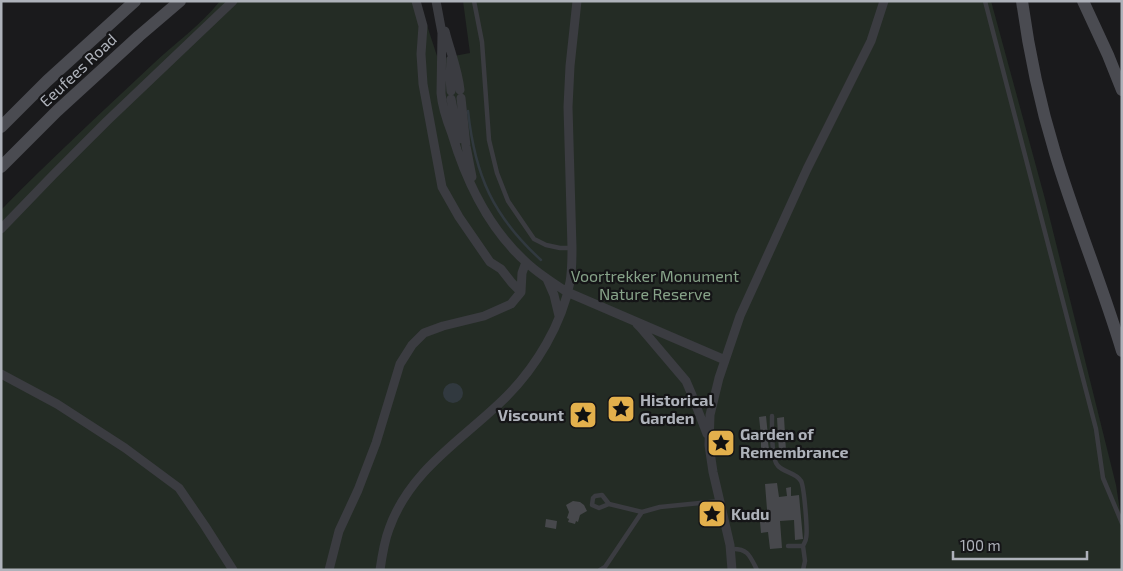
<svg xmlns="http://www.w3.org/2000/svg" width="1123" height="571" viewBox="0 0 1123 571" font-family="'Exo 2',sans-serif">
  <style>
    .green { fill: #242c25 }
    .water { fill: #31393f }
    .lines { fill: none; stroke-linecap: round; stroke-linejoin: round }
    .stream { stroke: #31393f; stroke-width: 2.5 }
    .building { fill: #47484c }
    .lane { stroke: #3b3c41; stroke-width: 4.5 }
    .street { stroke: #3b3c41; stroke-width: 9 }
    .secondary { stroke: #4a4b51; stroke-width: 12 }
    .labels { text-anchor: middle; stroke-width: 4.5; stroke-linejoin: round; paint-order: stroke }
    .street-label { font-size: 16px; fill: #aeb2ba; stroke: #151517 }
    .park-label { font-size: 16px; fill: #87a389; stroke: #151517 }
    .poi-label { font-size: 16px; font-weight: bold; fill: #aeb2ba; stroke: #151517; text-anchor: start }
  </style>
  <rect width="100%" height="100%" fill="#1a1a1c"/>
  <path class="green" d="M 220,1 L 419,1 L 438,59 L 470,53 L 463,1 L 991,1 L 1045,199 L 1116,485 L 1122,524 L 1122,570 L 1,570 L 1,210 C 50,160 102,112 153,64 C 175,43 201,25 220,1 Z"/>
  <path class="water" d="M443 393a10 10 0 1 1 20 0a10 10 0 1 1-20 0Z"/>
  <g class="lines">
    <path class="stream" d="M 468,111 C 475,176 493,216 541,260"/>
  </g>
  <path class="building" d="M 766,416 L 768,436 L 761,436 L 759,417 Z
    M 784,417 L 786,451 L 779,452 L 777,418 Z
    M 767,436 L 769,449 L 761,450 L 761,437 Z
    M 777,483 L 779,497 L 787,496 L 786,488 L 791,487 L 791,496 L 799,495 L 803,539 L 795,540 L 794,520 L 780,521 L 782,548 L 770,549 L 768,532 L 761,533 L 760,522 L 768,522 L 765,484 Z
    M 573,501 L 580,502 L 584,505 L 587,511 L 580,515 L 578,522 L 576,521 L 575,524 L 568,522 L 569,519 L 567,518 L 569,512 L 566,505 Z
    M 546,519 L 557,521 L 556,529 L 545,527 Z"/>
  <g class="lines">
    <path class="lane" d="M 474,1 L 482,42 L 489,140 L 497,173 L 508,201 L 534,239 L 546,245 L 560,248 L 572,248
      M 985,1 L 1096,429 L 1103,478 L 1122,523
      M 772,416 C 772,430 771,451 776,463 C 781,473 795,471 801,481 C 804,486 808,532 806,538 C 806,541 804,543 803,546 L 788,546
      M 609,504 L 602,495 L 595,496 L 593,498 L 592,505 L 599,508 L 609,504 L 642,512 L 660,507 L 720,501
      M 803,546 L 805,561 L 803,570
      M 731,549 C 748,548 750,556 757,570
      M 600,570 L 605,567 L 642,512"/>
    <path class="street" d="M 416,1 L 423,26 L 421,54 L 423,84 L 442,187 L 459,217 L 490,262 L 501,269 L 512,283 L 521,292
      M 436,1 L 442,33 L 441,93 C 442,107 447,121 452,134 C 466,181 490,230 527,263 C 539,274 553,283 567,292 L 725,360
      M 445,31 C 450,51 458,70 460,90
      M 451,91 L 450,78 L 451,59
      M 461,98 L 466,146 L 472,177
      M 451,99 L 459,139
      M 1,229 L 54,174 L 107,121 L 233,1
      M 547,279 L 554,295 L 559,316
      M 637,324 L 641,328 L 686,381 L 692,395 L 707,434
      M 1,374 L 57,404 L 125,448 L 179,488 L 205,526 L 233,570
      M 329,570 L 339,531 L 358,490 L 376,443 L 400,364 L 412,345 L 424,333 L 443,326 L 484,316 L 511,304 L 521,292 L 522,273 L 526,262
      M 380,570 C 382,556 384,542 389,529 C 410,469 464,439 506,397 C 536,367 562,324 570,282 C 572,271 572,260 572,248 L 568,107 L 570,66 L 577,1
      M 732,570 L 730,545 L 713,472 L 709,445 L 710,415 L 719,378 L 740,316 L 807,169 L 871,41 L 884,1"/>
    <path class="secondary" d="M 1022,1 C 1029,52 1040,104 1055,153 C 1075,220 1102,284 1122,351
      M 1083,1 L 1108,55 L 1122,90
      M 1,127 L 47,81 L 135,1
      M 1,167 L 57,111 L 139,36 L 180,1"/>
  </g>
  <defs>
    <symbol id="sight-square" viewBox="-11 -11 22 22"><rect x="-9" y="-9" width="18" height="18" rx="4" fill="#e3b04c" stroke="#151517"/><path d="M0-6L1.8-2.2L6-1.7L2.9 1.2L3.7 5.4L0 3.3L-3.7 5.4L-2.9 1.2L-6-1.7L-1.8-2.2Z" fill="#111"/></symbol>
  </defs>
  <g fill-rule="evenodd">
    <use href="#sight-square" x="605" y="393" width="32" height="32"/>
    <use href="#sight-square" x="567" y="399" width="32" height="32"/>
    <use href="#sight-square" x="705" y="427" width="32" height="32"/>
    <use href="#sight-square" x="696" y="498" width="32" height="32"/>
  </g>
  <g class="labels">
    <g class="street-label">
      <text transform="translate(78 70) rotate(-43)" y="6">Eeufees Road</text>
    </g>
    <g class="park-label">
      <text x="655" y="282">Voortrekker Monument<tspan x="655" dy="18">Nature Reserve</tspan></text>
    </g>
    <g class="poi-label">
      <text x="640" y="406">Historical<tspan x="640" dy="18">Garden</tspan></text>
      <text x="564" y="421" text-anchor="end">Viscount</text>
      <text x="740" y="440">Garden of<tspan x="740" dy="18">Remembrance</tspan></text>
      <text x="731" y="520">Kudu</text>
    </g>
  </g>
  <rect width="1123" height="571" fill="none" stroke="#aeb2ba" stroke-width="5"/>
  <path d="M953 551v8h134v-8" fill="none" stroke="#aeb2ba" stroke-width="2.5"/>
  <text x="960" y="551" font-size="15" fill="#aeb2ba" stroke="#151517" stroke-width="4" paint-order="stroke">100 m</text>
</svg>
